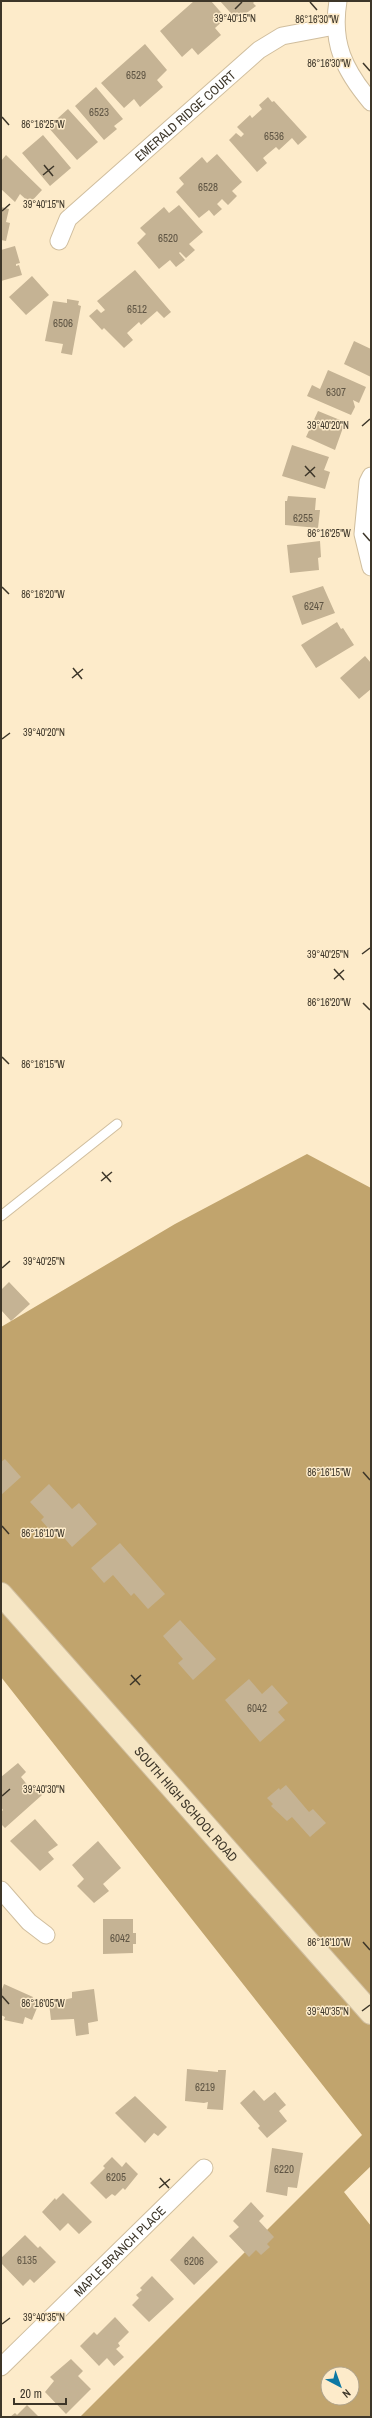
<svg xmlns="http://www.w3.org/2000/svg" width="372" height="2418" viewBox="0 0 372 2418" font-family="'Archivo Narrow',sans-serif">
  <style>
    .forest { fill: #c1a46d; fill-rule: evenodd }
    .building { fill: #c5b394 }
    .lines { fill: none; stroke-linecap: round; stroke-linejoin: round }
    .service-casing { stroke: #d0be9e; stroke-width: 11 }
    .minor-casing { stroke: #d0be9e; stroke-width: 19 }
    .secondary-casing { stroke: #d0be9e; stroke-width: 24 }
    .service { stroke: #fff; stroke-width: 9 }
    .minor { stroke: #fff; stroke-width: 17 }
    .secondary { stroke: #f5e5c3; stroke-width: 22 }
    .ticks { fill: none; stroke: #3d3629; stroke-width: 1.5 }
    .labels { text-anchor: middle; stroke-width: 3; stroke-linejoin: round; paint-order: stroke }
    .number-label { font-size: 11px; fill: #5f5544 }
    .street-label { font-size: 13px; fill: #3d3629; stroke: #fdebca }
    .ticks-label { font-size: 10px; text-anchor: middle; fill: #3d3629; stroke: #fdebca; stroke-width: 3; stroke-linejoin: round; paint-order: stroke }
  </style>
  <rect width="100%" height="100%" fill="#fdebca"/>
  <path class="forest" d="M 307,1154 L 371,1188 L 371,2166 L 344,2192 L 371,2226 L 371,2417 L 80,2417 L 362,2135 L 1,1677 L 1,1327 L 175,1224 ZM 328,2374 L 352,2374 L 352,2398 L 328,2398 Z"/>
  <path class="building" d="M 194,1 L 211,1 L 226,18 L 215,28 L 221,35 L 198,55 L 192,48 L 182,57 L 160,31 Z
    M 220,1 L 255,1 L 253,3 L 256,6 L 237,20 Z
    M 145,44 L 167,70 L 157,80 L 163,87 L 140,107 L 134,99 L 124,108 L 101,83 Z
    M 96,87 L 123,119 L 114,126 L 117,129 L 104,140 L 75,106 Z
    M 268,97 L 272,102 L 274,101 L 307,137 L 298,145 L 292,138 L 279,150 L 276,147 L 263,158 L 267,163 L 257,172 L 229,140 L 236,133 L 241,137 L 244,134 L 237,127 L 250,115 L 252,118 L 262,109 L 259,105 Z
    M 68,109 L 98,142 L 77,160 L 48,127 Z
    M 43,135 L 71,168 L 50,186 L 22,153 Z
    M 217,154 L 242,182 L 232,191 L 237,196 L 228,205 L 222,199 L 217,204 L 222,209 L 214,216 L 209,210 L 199,218 L 176,192 L 184,184 L 179,178 L 202,157 L 207,163 Z
    M 6,155 L 42,190 L 30,203 L 20,194 L 15,202 L 1,189 L 1,161 Z
    M 179,205 L 203,232 L 189,244 L 195,250 L 186,258 L 180,252 L 179,253 L 185,260 L 176,267 L 170,260 L 159,269 L 137,243 L 146,234 L 140,228 L 164,207 L 169,213 Z
    M 1,207 L 9,209 L 6,222 L 10,223 L 6,241 L 1,240 Z
    M 15,246 L 20,263 L 16,264 L 16,266 L 19,265 L 22,275 L 1,281 L 1,250 Z
    M 135,270 L 171,312 L 164,318 L 157,311 L 141,325 L 139,322 L 127,333 L 133,340 L 124,348 L 104,328 L 102,330 L 89,316 L 97,309 L 101,313 L 105,310 L 97,301 Z
    M 32,276 L 49,295 L 26,315 L 9,297 Z
    M 67,299 L 79,301 L 78,305 L 81,306 L 72,355 L 61,353 L 63,344 L 45,341 L 53,301 L 67,303 Z
    M 354,341 L 371,349 L 371,377 L 344,364 Z
    M 328,370 L 366,387 L 359,403 L 353,400 L 355,407 L 351,415 L 307,396 L 312,385 L 320,389 Z
    M 318,411 L 345,422 L 335,450 L 306,437 Z
    M 292,445 L 329,457 L 324,470 L 330,472 L 325,489 L 282,476 Z
    M 288,496 L 316,498 L 315,510 L 320,510 L 318,528 L 285,525 L 285,501 L 287,501 Z
    M 320,541 L 321,557 L 318,558 L 319,570 L 290,573 L 287,545 Z
    M 323,586 L 335,613 L 302,625 L 292,596 Z
    M 337,622 L 341,629 L 343,628 L 354,645 L 316,668 L 301,645 Z
    M 365,656 L 371,663 L 371,689 L 359,699 L 340,678 Z
    M 9,1282 L 30,1304 L 11,1321 L 1,1310 L 1,1290 Z
    M 5,1459 L 21,1477 L 1,1495 L 1,1462 Z
    M 49,1484 L 72,1509 L 79,1503 L 97,1524 L 72,1547 L 60,1533 L 56,1537 L 41,1520 L 44,1517 L 30,1502 Z
    M 120,1543 L 165,1594 L 148,1609 L 134,1593 L 131,1596 L 113,1575 L 104,1583 L 91,1568 Z
    M 180,1620 L 216,1659 L 193,1680 L 178,1663 L 183,1659 L 163,1636 Z
    M 249,1679 L 262,1694 L 272,1685 L 288,1703 L 278,1712 L 285,1720 L 260,1742 L 225,1700 Z
    M 18,1763 L 26,1772 L 21,1777 L 29,1787 L 32,1784 L 42,1795 L 5,1828 L 1,1824 L 1,1812 L 3,1810 L 1,1807 L 1,1777 Z
    M 286,1785 L 309,1812 L 313,1809 L 326,1823 L 310,1837 L 292,1817 L 287,1821 L 271,1806 L 273,1804 L 267,1798 L 279,1788 L 280,1790 Z
    M 35,1819 L 58,1845 L 48,1852 L 54,1859 L 40,1871 L 10,1841 Z
    M 98,1841 L 121,1868 L 103,1884 L 109,1891 L 94,1903 L 77,1886 L 84,1879 L 72,1865 Z
    M 103,1919 L 133,1919 L 133,1933 L 136,1933 L 136,1944 L 133,1944 L 133,1953 L 103,1954 Z
    M 4,1984 L 33,1997 L 32,2000 L 39,2003 L 32,2020 L 25,2017 L 23,2024 L 4,2020 L 5,2017 L 1,2015 L 1,1992 Z
    M 94,1989 L 98,2021 L 88,2023 L 89,2034 L 76,2036 L 74,2019 L 51,2020 L 49,2003 L 72,1998 L 72,1992 Z
    M 187,2069 L 218,2072 L 218,2070 L 226,2070 L 223,2110 L 207,2109 L 208,2102 L 204,2103 L 185,2101 Z
    M 254,2090 L 264,2101 L 275,2092 L 286,2105 L 279,2111 L 287,2121 L 267,2138 L 258,2128 L 260,2126 L 240,2103 Z
    M 135,2096 L 167,2127 L 158,2136 L 154,2133 L 145,2143 L 115,2113 Z
    M 272,2148 L 303,2153 L 297,2188 L 288,2187 L 287,2196 L 266,2192 Z
    M 112,2157 L 122,2167 L 126,2162 L 138,2174 L 125,2190 L 123,2188 L 115,2196 L 112,2194 L 106,2199 L 90,2183 L 105,2168 L 103,2166 Z
    M 63,2193 L 92,2222 L 79,2234 L 68,2223 L 60,2231 L 42,2212 L 55,2198 L 56,2200 Z
    M 251,2202 L 264,2216 L 259,2221 L 274,2237 L 267,2244 L 270,2247 L 261,2255 L 256,2250 L 249,2257 L 229,2236 L 239,2227 L 233,2221 Z
    M 25,2235 L 38,2248 L 40,2246 L 56,2262 L 34,2283 L 30,2279 L 23,2286 L 1,2263 L 1,2258 Z
    M 193,2236 L 218,2262 L 194,2285 L 170,2260 Z
    M 152,2276 L 174,2299 L 149,2322 L 132,2305 L 139,2298 L 136,2295 L 142,2290 L 140,2288 Z
    M 115,2317 L 129,2332 L 118,2343 L 120,2346 L 116,2349 L 124,2357 L 114,2366 L 107,2358 L 99,2366 L 80,2346 L 94,2332 L 97,2335 Z
    M 71,2359 L 83,2371 L 78,2376 L 91,2389 L 66,2414 L 45,2392 L 54,2381 L 50,2377 Z
    M 27,2405 L 39,2417 L 10,2417 L 15,2413 L 17,2415 Z"/>
  <g class="lines">
    <defs>
      <path id="service" d="M 1,1216 L 117,1124"/>
      <g id="minor">
        <path d="M 338,1 C 331,43 344,70 371,102"/>
        <path id="s1" d="M 59,241 L 68,219 L 259,50 L 282,36 L 335,26"/>
        <path d="M 371,476 L 368,482 L 363,534 L 371,567"/>
        <path d="M 1,1890 L 29,1922 L 46,1935"/>
        <path id="s2" d="M 1,2367 L 204,2168"/>
      </g>
      <g id="secondary">
        <path id="s3" d="M 1,1594 L 371,2013"/>
      </g>
    </defs>
    <use href="#service" class="service-casing"/>
    <use href="#minor" class="minor-casing"/>
    <use href="#secondary" class="secondary-casing"/>
    <use href="#service" class="service"/>
    <use href="#minor" class="minor"/>
    <use href="#secondary" class="secondary"/>
  </g>
  <path class="ticks" d="M 310,2 L 317,10M 235,9 L 242,2M 363,63 L 370,71M 2,117 L 9,125M 44,165 L 53,176M 43,175 L 54,166M 2,211 L 10,204M 362,426 L 370,419M 305,466 L 315,477M 305,476 L 315,467M 363,533 L 370,541M 2,587 L 9,594M 73,668 L 82,679M 72,678 L 83,669M 2,739 L 10,733M 362,954 L 370,948M 334,969 L 344,980M 334,979 L 344,970M 363,1003 L 370,1010M 2,1057 L 9,1064M 102,1172 L 111,1182M 101,1181 L 112,1172M 2,1268 L 10,1261M 363,1472 L 370,1480M 2,1526 L 9,1534M 131,1675 L 140,1685M 130,1685 L 141,1675M 2,1796 L 10,1789M 363,1942 L 370,1950M 2,1996 L 9,2004M 362,2011 L 370,2005M 160,2178 L 169,2188M 159,2188 L 170,2179M 2,2324 L 10,2318"/>
  <g class="labels">
    <g class="number-label">
      <text x="136" y="79">6529</text>
      <text x="99" y="116">6523</text>
      <text x="274" y="140">6536</text>
      <text x="208" y="191">6528</text>
      <text x="168" y="242">6520</text>
      <text x="137" y="313">6512</text>
      <text x="63" y="327">6506</text>
      <text x="336" y="396">6307</text>
      <text x="303" y="522">6255</text>
      <text x="314" y="610">6247</text>
      <text x="257" y="1712">6042</text>
      <text x="120" y="1942">6042</text>
      <text x="205" y="2091">6219</text>
      <text x="284" y="2173">6220</text>
      <text x="116" y="2181">6205</text>
      <text x="27" y="2264">6135</text>
      <text x="194" y="2265">6206</text>
    </g>
    <g class="street-label">
      <text dy="5" stroke="none"><textPath href="#s1" startOffset="180">EMERALD RIDGE COURT</textPath></text>
      <text dy="5" stroke="none"><textPath href="#s3" startOffset="280">SOUTH HIGH SCHOOL ROAD</textPath></text>
      <text dy="5" stroke="none"><textPath href="#s2" startOffset="166">MAPLE BRANCH PLACE</textPath></text>
    </g>
  </g>
  <g class="ticks-label">
    <text x="235" y="22">39°40'15"N</text>
    <text x="317" y="23">86°16'30"W</text>
    <text x="329" y="67">86°16'30"W</text>
    <text x="43" y="128">86°16'25"W</text>
    <text x="44" y="208">39°40'15"N</text>
    <text x="328" y="429">39°40'20"N</text>
    <text x="329" y="537">86°16'25"W</text>
    <text x="43" y="598">86°16'20"W</text>
    <text x="44" y="736">39°40'20"N</text>
    <text x="328" y="958">39°40'25"N</text>
    <text x="329" y="1006">86°16'20"W</text>
    <text x="43" y="1068">86°16'15"W</text>
    <text x="44" y="1265">39°40'25"N</text>
    <text x="329" y="1476">86°16'15"W</text>
    <text x="43" y="1537">86°16'10"W</text>
    <text x="44" y="1793">39°40'30"N</text>
    <text x="329" y="1946">86°16'10"W</text>
    <text x="43" y="2007">86°16'05"W</text>
    <text x="328" y="2015">39°40'35"N</text>
    <text x="44" y="2321">39°40'35"N</text>
  </g>
  <rect width="372" height="2418" fill="none" stroke="#3d3629" stroke-width="4"/>
  <g transform="translate(340 2386) rotate(139)"><circle r="19" fill="#fdebca" stroke="#b0a38a"/>
  <path d="M0-3L7 15L0 10L-7 15Z" fill="#0d78a3"/>
  <text y="-6" font-size="11" font-weight="bold" text-anchor="middle" fill="#3d3629">N</text>
  </g>
  <path d="M14 2398v6h52v-6" fill="none" stroke="#3d3629" stroke-width="2"/>
  <text x="20" y="2398" font-size="12" fill="#3d3629" stroke="#fdebca" stroke-width="3" paint-order="stroke">20 m</text>
</svg>
